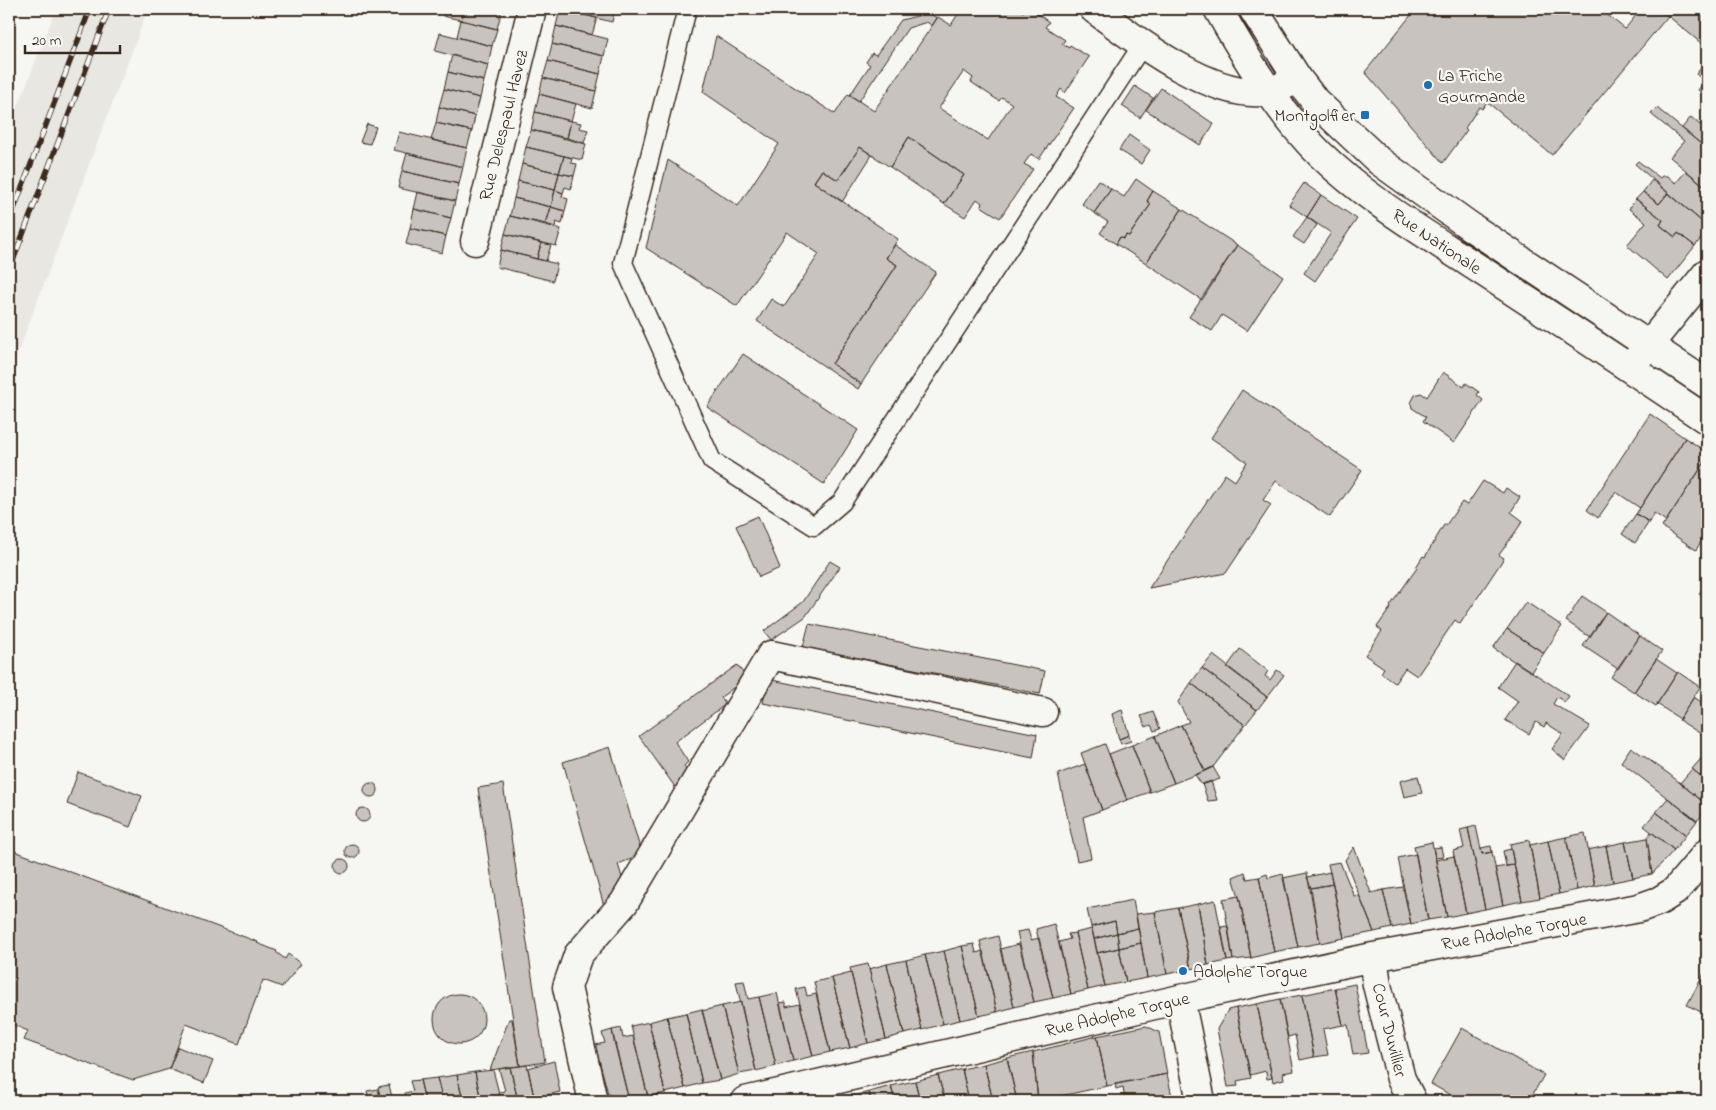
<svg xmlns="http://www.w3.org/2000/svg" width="1716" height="1110" viewBox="0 0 1716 1110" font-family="'Indie Flower',sans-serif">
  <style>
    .built { fill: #e8e7e2 }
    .building { fill: #c8c3be; stroke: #3b2a1e; fill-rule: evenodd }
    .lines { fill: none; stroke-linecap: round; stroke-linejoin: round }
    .lane-casing { stroke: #3b2a1e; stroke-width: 21 }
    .street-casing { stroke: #3b2a1e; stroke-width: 31 }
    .primary-casing { stroke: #3b2a1e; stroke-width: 31 }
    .lane { stroke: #f6f6f2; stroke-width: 18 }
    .street { stroke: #f6f6f2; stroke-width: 28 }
    .primary { stroke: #f6f6f2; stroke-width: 28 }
    .rail-casing { stroke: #3b2a1e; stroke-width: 5.5 }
    .rail { stroke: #f6f6f2; stroke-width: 4; stroke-dasharray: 11; stroke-linecap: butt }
    .poi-dot { fill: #1f6fb2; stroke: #f6f6f2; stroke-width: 2 }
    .labels { text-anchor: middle; stroke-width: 4.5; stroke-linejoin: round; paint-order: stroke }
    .poi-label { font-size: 18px; fill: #3b2a1e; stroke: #f6f6f2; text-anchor: start }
    .street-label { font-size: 18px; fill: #3b2a1e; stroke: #f6f6f2 }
  </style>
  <rect width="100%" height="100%" fill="#f6f6f2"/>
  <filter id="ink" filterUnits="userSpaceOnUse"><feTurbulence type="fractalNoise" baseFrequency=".02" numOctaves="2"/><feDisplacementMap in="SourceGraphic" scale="10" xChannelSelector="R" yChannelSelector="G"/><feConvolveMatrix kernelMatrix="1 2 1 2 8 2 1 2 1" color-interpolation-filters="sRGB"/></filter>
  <g filter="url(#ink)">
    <path class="built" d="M 56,9 L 148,9 L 9,376 L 9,129 Z"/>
    <path class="building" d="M 438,9 L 464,9 L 461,20 L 443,16 L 445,11 Z
      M 464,9 L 486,9 L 501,13 L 497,29 L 461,20 Z
      M 560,9 L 597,18 L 592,35 L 556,26 Z
      M 560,9 L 615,9 L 612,22 Z
      M 949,9 L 1018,9 L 1023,12 L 1026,9 L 1030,9 L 1049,22 L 1045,27 L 1065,40 L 1062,44 L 1069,48 L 1070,45 L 1089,57 L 1065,93 L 1061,89 L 1056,97 L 1074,108 L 1039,159 L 1031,154 L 1024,164 L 1033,169 L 1000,218 L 981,206 L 982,203 L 977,199 L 965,217 L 944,204 L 964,175 L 909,137 L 890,167 L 860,147 L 838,180 L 822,170 L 814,182 L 898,239 L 886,258 L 897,265 L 832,364 L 861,384 L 858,389 L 757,321 L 771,299 L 784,307 L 819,254 L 787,232 L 737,306 L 646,248 L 668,160 L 738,206 L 779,144 L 703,92 L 716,36 L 835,114 L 848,94 L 874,111 L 938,17 L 951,25 L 958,14 ZM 964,71 L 973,78 L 971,82 L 999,101 L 1002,97 L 1012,104 L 988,140 L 939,108 Z
      M 1416,9 L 1600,9 L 1625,29 L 1641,9 L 1658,9 L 1668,16 L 1552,155 L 1487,102 L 1482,109 L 1479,107 L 1465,128 L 1467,130 L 1443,163 L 1365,72 Z
      M 1674,9 L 1707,9 L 1707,48 L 1668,16 Z
      M 929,13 L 937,18 L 932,26 L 927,22 L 908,28 L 859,101 L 850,95 L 870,65 L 866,62 L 872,53 L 876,55 L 901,20 Z
      M 461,20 L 497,29 L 492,46 L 457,37 Z
      M 556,26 L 608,39 L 604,56 L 552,44 Z
      M 440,33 L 492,46 L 488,65 L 435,51 Z
      M 552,44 L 604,56 L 600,74 L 548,61 Z
      M 452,55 L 488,65 L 484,81 L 448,72 Z
      M 548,61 L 600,74 L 596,91 L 543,78 Z
      M 1707,61 L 1707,83 L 1696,74 Z
      M 448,72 L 484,81 L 480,98 L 444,89 Z
      M 543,78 L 596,91 L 592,108 L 539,94 Z
      M 1705,81 L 1707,83 L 1707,98 L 1698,90 Z
      M 1135,86 L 1153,98 L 1140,118 L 1122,106 Z
      M 1161,88 L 1214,124 L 1200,145 L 1146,110 Z
      M 444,89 L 480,98 L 475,116 L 439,107 Z
      M 539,94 L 576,104 L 571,121 L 535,112 Z
      M 439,107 L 475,116 L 472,131 L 436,123 Z
      M 1657,108 L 1707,149 L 1707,188 L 1670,157 L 1684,141 L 1651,114 Z
      M 535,112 L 571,121 L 567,138 L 531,130 Z
      M 1707,116 L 1707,149 L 1682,128 L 1691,117 L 1700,125 Z
      M 571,121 L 581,123 L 579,128 L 588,130 L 584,143 L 567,138 Z
      M 436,123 L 472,131 L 467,148 L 431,140 Z
      M 367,124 L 376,127 L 370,144 L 360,142 Z
      M 531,130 L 586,144 L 582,160 L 526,147 Z
      M 399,132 L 467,148 L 463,167 L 394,150 Z
      M 1129,135 L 1150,150 L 1141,164 L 1119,150 Z
      M 909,137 L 964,175 L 944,204 L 890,167 Z
      M 526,147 L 564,156 L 559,173 L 522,164 Z
      M 860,147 L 872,155 L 842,202 L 814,182 L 822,170 L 838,180 Z
      M 407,153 L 463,167 L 459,184 L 402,171 Z
      M 564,156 L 572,158 L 571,163 L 577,164 L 574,176 L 559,173 Z
      M 1638,161 L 1660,178 L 1662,176 L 1667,176 L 1676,183 L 1686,171 L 1707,188 L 1707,226 L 1635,164 Z
      M 522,164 L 559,173 L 555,190 L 518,181 Z
      M 402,171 L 459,184 L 455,201 L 398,188 Z
      M 559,173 L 574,176 L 571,189 L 565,187 L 563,193 L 555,190 Z
      M 1136,179 L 1153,191 L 1147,201 L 1151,204 L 1129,236 L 1126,235 L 1123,239 L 1120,237 L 1116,244 L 1100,233 L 1108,222 L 1094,213 L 1111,189 L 1124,197 Z
      M 1098,180 L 1111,189 L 1094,213 L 1082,204 Z
      M 1652,180 L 1668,193 L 1659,204 L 1643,192 Z
      M 518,181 L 555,190 L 551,207 L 514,198 Z
      M 1304,183 L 1321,195 L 1307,217 L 1289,205 Z
      M 555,190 L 563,193 L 562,197 L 568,199 L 565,211 L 551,207 Z
      M 1153,191 L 1182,209 L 1146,263 L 1116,244 L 1120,237 L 1123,239 L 1126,235 L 1129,236 L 1151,204 L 1147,201 Z
      M 418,192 L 455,201 L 451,218 L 414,209 Z
      M 1643,192 L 1659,204 L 1668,193 L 1707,226 L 1707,231 L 1695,246 L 1678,233 L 1675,237 L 1660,225 L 1663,220 L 1636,199 Z
      M 1321,195 L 1357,219 L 1315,281 L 1304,273 L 1331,233 L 1307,217 Z
      M 514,198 L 551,207 L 546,224 L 510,216 Z
      M 1636,199 L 1663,220 L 1660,225 L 1675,237 L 1678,233 L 1695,246 L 1668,280 L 1627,245 L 1646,222 L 1629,209 Z
      M 551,207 L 565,211 L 562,224 L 556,222 L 555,227 L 546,224 Z
      M 414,209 L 451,218 L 446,236 L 410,228 Z
      M 1182,209 L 1237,245 L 1202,300 L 1146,263 Z
      M 510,216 L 561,229 L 556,246 L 505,234 Z
      M 1307,217 L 1317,225 L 1304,244 L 1293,237 Z
      M 410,228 L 446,236 L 442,253 L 406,244 Z
      M 505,234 L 541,243 L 537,259 L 501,250 Z
      M 541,243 L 551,245 L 546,261 L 537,259 Z
      M 895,245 L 936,272 L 861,384 L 832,364 L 897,265 L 886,258 Z
      M 1237,245 L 1283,276 L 1247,331 L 1222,315 L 1212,331 L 1189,317 Z
      M 501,250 L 557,264 L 553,281 L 497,267 Z
      M 743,354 L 858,430 L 824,484 L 707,407 Z
      M 1443,372 L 1464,387 L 1466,383 L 1479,392 L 1477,395 L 1483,400 L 1454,443 L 1423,421 L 1426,417 L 1412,408 L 1411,403 L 1415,395 L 1421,393 L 1427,397 Z
      M 1242,390 L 1362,470 L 1330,517 L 1276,481 L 1263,500 L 1271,505 L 1226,573 L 1149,588 L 1225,474 L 1235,481 L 1247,462 L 1211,438 Z
      M 1650,414 L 1685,438 L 1640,508 L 1616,492 L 1598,518 L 1587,510 Z
      M 1685,438 L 1707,452 L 1707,459 L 1666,521 L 1654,513 L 1649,522 L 1636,514 Z
      M 1707,459 L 1707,532 L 1696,550 L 1662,527 Z
      M 1483,481 L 1503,493 L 1506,488 L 1520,497 L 1511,512 L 1523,521 L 1499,555 L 1504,558 L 1460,624 L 1455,620 L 1417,676 L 1405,668 L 1395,683 L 1381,673 L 1384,668 L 1365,655 L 1382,631 L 1377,627 L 1391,607 L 1390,606 L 1417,568 L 1416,567 L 1423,556 L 1425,557 L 1444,525 L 1446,525 L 1462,502 L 1467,505 Z
      M 1636,514 L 1649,522 L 1635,543 L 1622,534 Z
      M 758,516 L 780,568 L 759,577 L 736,526 Z
      M 830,561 L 840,567 L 805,617 L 771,640 L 764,631 L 803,602 Z
      M 1707,581 L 1707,599 L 1699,594 Z
      M 1582,596 L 1606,612 L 1590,637 L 1566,621 Z
      M 1526,602 L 1562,626 L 1544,653 L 1507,629 Z
      M 1606,612 L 1640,636 L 1618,669 L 1583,646 Z
      M 809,624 L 1045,671 L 1040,694 L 803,647 Z
      M 1507,629 L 1544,653 L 1531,672 L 1493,648 Z
      M 1640,636 L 1662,651 L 1634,692 L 1611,677 Z
      M 1240,649 L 1268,671 L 1265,676 L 1270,680 L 1277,670 L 1284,675 L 1267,697 L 1227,667 Z
      M 1213,655 L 1267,697 L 1257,710 L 1202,668 Z
      M 1656,659 L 1677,673 L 1656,706 L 1634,692 Z
      M 1515,661 L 1569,696 L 1565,702 L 1557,697 L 1553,704 L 1590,726 L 1565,760 L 1552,749 L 1563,734 L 1546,723 L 1544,727 L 1536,722 L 1529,734 L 1505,720 L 1518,701 L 1498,687 Z
      M 737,665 L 747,678 L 721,697 L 726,704 L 675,742 L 688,762 L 684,766 L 690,775 L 675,787 L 639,736 Z
      M 1202,668 L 1257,710 L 1245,725 L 1191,683 Z
      M 1678,672 L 1700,687 L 1680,719 L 1657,704 Z
      M 767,679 L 1037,734 L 1033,758 L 763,703 Z
      M 1191,683 L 1245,725 L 1213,767 L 1205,771 L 1181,725 L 1189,722 L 1178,702 Z
      M 1694,697 L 1707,706 L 1707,725 L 1701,734 L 1679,720 Z
      M 1122,710 L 1129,735 L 1119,739 L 1112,714 Z
      M 1153,712 L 1160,729 L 1154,731 L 1151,725 L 1146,727 L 1141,716 Z
      M 1181,725 L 1205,771 L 1174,783 L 1155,736 Z
      M 1129,735 L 1131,741 L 1121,744 L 1119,739 Z
      M 1155,736 L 1174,783 L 1150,792 L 1132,745 Z
      M 1105,744 L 1127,800 L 1102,810 L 1081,753 Z
      M 1132,745 L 1150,792 L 1127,800 L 1109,754 Z
      M 610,747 L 642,855 L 618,864 L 625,888 L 604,906 L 563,762 Z
      M 1631,747 L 1669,774 L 1707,805 L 1707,809 L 1697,821 L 1621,762 Z
      M 1705,754 L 1707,756 L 1707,781 L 1692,769 Z
      M 1085,764 L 1102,810 L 1083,817 L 1091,858 L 1077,861 L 1058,774 Z
      M 1213,767 L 1220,779 L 1202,785 L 1195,775 Z
      M 1692,769 L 1707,781 L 1707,805 L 1680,783 Z
      M 78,772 L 142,796 L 130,827 L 67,804 Z
      M 1418,776 L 1422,793 L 1404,797 L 1400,781 Z
      M 1211,781 L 1217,800 L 1208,801 L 1202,784 Z
      M364 790a7 7 0 1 1 14 0a7 7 0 1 1-14 0Z
      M 503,784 L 545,1062 L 520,1066 L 478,788 Z
      M 1668,798 L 1697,821 L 1686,835 L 1656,812 Z
      M356 815a7 7 0 1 1 14 0a7 7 0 1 1-14 0Z
      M 1656,812 L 1686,835 L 1674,850 L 1644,826 Z
      M 1476,826 L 1482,854 L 1492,852 L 1503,905 L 1485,909 L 1468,828 Z
      M 1468,828 L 1485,909 L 1466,913 L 1453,851 L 1464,848 L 1460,830 Z
      M 1651,832 L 1674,850 L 1652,874 L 1647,838 Z
      M 1585,833 L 1595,886 L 1577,890 L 1566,837 Z
      M 1566,837 L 1577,890 L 1559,894 L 1548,841 Z
      M 1647,838 L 1652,874 L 1633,878 L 1625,842 Z
      M 1529,840 L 1540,898 L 1522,901 L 1510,844 Z
      M 1548,841 L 1559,894 L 1540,898 L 1530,845 Z
      M 1432,842 L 1447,917 L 1428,920 L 1414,846 Z
      M 1625,842 L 1633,878 L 1613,882 L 1606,846 Z
      M345 851a7 7 0 1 1 14 0a7 7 0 1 1-14 0Z
      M 1491,846 L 1492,852 L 1482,854 L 1481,848 Z
      M 1606,846 L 1613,882 L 1595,886 L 1588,850 Z
      M 1354,847 L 1371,893 L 1383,890 L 1392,928 L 1374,932 L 1345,860 Z
      M 1441,847 L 1443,857 L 1435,858 L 1433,848 Z
      M 9,849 L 258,942 L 257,943 L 277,951 L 276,952 L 285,959 L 288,954 L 301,964 L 282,987 L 263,980 L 239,1044 L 186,1024 L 169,1069 L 133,1080 L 24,1040 L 28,1031 L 9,1023 Z
      M 1511,849 L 1514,865 L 1506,866 L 1503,851 Z
      M 1416,854 L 1428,920 L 1411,924 L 1398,858 Z
      M 1454,856 L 1466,913 L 1447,917 L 1436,860 Z
      M335 866a7 7 0 1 1 14 0a7 7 0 1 1-14 0Z
      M 1340,862 L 1354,896 L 1359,895 L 1374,932 L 1344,938 L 1328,864 Z
      M 1514,865 L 1522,901 L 1503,905 L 1495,868 Z
      M 1245,872 L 1247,879 L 1259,877 L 1274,952 L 1251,958 L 1240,900 L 1233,877 Z
      M 1330,872 L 1333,884 L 1311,888 L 1307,877 Z
      M 1307,873 L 1320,943 L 1298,947 L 1283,878 Z
      M 1267,874 L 1268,878 L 1283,874 L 1298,947 L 1274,952 L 1259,877 Z
      M 1333,884 L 1344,938 L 1320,943 L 1311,888 Z
      M 1403,887 L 1411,924 L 1392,928 L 1383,890 Z
      M 1239,896 L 1251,958 L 1233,960 L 1223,899 Z
      M 1133,900 L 1138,928 L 1117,933 L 1115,921 L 1091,927 L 1087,909 Z
      M 1215,900 L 1227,961 L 1208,965 L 1198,904 Z
      M 1198,904 L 1208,965 L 1191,969 L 1178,908 Z
      M 1178,908 L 1191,969 L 1167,974 L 1155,912 Z
      M 1155,912 L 1167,974 L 1147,978 L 1136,914 Z
      M 1115,921 L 1117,933 L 1094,939 L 1091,927 Z
      M 1054,924 L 1071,994 L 1053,998 L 1036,929 Z
      M 1228,926 L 1233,960 L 1227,961 L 1221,927 Z
      M 1138,928 L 1141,943 L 1119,948 L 1117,933 Z
      M 1092,929 L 1105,986 L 1088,990 L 1075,933 Z
      M 1028,930 L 1031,940 L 1039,938 L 1053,998 L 1034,1002 L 1017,932 Z
      M 1075,933 L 1088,990 L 1071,994 L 1059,942 L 1070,939 L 1068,934 Z
      M 1117,933 L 1119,948 L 1097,953 L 1094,939 Z
      M 998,936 L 1014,1007 L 997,1012 L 980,941 Z
      M 1141,943 L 1147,978 L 1126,982 L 1119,948 Z
      M 974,944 L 976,953 L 983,951 L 997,1012 L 979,1016 L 962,946 Z
      M 1019,944 L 1034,1002 L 1014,1007 L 1000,949 Z
      M 962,946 L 979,1016 L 960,1020 L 944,951 Z
      M 1119,948 L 1126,982 L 1105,986 L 1097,953 Z
      M 944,951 L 960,1020 L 943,1024 L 925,955 Z
      M 925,955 L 943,1024 L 922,1030 L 906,960 Z
      M 906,960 L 922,1030 L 904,1034 L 887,964 Z
      M 868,964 L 886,1039 L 868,1043 L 850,968 Z
      M 887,964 L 904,1034 L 886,1039 L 869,969 Z
      M 1707,968 L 1707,1015 L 1687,1005 Z
      M 851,973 L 868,1043 L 850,1048 L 832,978 Z
      M 832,978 L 850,1048 L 830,1052 L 814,982 Z
      M 744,981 L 748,999 L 759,997 L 776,1066 L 756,1071 L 736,982 Z
      M 1355,984 L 1368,1053 L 1353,1055 L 1348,1025 L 1343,1025 L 1335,988 Z
      M 805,987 L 807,996 L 816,994 L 830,1052 L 813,1056 L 796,989 Z
      M 1335,988 L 1343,1025 L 1323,1029 L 1328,1055 L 1314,1057 L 1302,995 Z
      M 777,993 L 793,1061 L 776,1066 L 759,997 Z
      M434 1019a25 25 0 1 1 50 0a25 25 0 1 1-50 0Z
      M 1302,995 L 1314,1057 L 1300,1060 L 1295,1035 L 1288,1037 L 1280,999 Z
      M 1280,999 L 1294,1071 L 1283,1073 L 1284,1079 L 1273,1082 L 1257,1004 Z
      M 741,1002 L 756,1071 L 739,1074 L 722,1006 Z
      M 786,1002 L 786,1007 L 800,1004 L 813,1056 L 793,1061 L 780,1003 Z
      M 1257,1004 L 1272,1078 L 1267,1079 L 1266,1071 L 1250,1075 L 1236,1008 Z
      M 722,1006 L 739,1074 L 720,1080 L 702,1011 Z
      M 1236,1008 L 1251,1078 L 1237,1081 L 1238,1086 L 1228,1087 L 1217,1029 L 1228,1010 Z
      M 702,1009 L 720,1080 L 702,1083 L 686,1013 Z
      M 686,1013 L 702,1083 L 685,1088 L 667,1017 Z
      M 667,1017 L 685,1088 L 665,1093 L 649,1022 Z
      M 509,1019 L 512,1019 L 520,1066 L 490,1070 Z
      M 649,1022 L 665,1093 L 648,1097 L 631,1026 Z
      M 1146,1026 L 1159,1032 L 1167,1074 L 1107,1086 L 1097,1036 Z
      M 621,1028 L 623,1038 L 633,1036 L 648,1097 L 629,1101 L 612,1030 Z
      M 1462,1028 L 1544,1075 L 1529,1101 L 1461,1101 L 1431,1084 Z
      M 612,1030 L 614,1041 L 629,1101 L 610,1101 L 595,1045 L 605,1043 L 602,1033 Z
      M 1097,1036 L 1107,1086 L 1056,1097 L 1057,1101 L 1038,1101 L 1033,1052 Z
      M 178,1047 L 213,1061 L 204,1083 L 169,1069 Z
      M 1033,1052 L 1038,1101 L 1017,1101 L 1007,1058 Z
      M 1007,1058 L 1017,1101 L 993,1101 L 984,1064 Z
      M 554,1061 L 560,1092 L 534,1098 L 528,1068 Z
      M 984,1064 L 993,1101 L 969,1101 L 962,1069 Z
      M 527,1065 L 535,1101 L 518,1101 L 510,1067 Z
      M 510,1067 L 518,1101 L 501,1101 L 499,1092 L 505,1091 L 499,1069 Z
      M 962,1069 L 969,1101 L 945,1101 L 938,1075 Z
      M 493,1070 L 501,1101 L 481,1101 L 475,1072 Z
      M 475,1072 L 481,1101 L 463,1101 L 457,1075 Z
      M 1167,1074 L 1173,1101 L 1125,1101 L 1123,1087 L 1116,1089 L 1115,1084 Z
      M 457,1075 L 463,1101 L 443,1101 L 437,1078 Z
      M 938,1075 L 945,1101 L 920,1101 L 915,1081 Z
      M 437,1078 L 443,1101 L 425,1101 L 420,1080 Z
      M 420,1080 L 425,1101 L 406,1101 L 405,1093 L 413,1091 L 410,1081 Z
      M 915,1081 L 920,1101 L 895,1101 L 891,1086 Z
      M 389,1085 L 393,1101 L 381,1101 L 378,1087 Z
      M 891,1086 L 895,1101 L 871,1101 L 869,1092 Z
      M 378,1089 L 381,1101 L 369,1101 L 367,1091 Z
      M 869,1092 L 871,1101 L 846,1101 L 845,1098 Z"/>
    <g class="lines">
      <defs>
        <path id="lane" d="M 687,9 L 623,263 L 712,461 L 814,526 L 842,502 L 1143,44"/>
        <path id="street" d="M 1094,9 C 1135,40 1216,102 1269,91 C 1278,89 1289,83 1298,79
          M 475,241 L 532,9
          M 1630,368 L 1707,273
          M 1373,957 L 1377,985 L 1401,1079 L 1412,1101
          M 1180,999 L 1201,1101
          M 593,1101 L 567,987 L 578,955 L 624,903 L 771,655 L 1043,712
          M 745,1101 L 1180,999 L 1373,957 L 1639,908 L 1659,901 L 1675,891 L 1707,853"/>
        <path id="primary" d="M 1218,9 C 1245,57 1281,116 1320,154 C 1365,198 1421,231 1473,265 C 1551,316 1630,368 1707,420
          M 1253,9 L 1298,79 L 1315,101 L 1379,161 L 1471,227 L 1707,384"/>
      </defs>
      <use href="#lane" class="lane-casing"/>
      <use href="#street" class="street-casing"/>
      <use href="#primary" class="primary-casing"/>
      <use href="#lane" class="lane"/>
      <use href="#street" class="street"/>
      <use href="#primary" class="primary"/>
      <defs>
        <path id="rail" d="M 9,222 L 90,9
          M 9,271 L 109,9"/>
      </defs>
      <use href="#rail" class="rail-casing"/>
      <use href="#rail" class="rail"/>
    </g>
  </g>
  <g class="poi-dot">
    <circle cx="1428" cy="85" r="5"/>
    <rect x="1360" y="110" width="10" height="10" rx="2.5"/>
    <circle cx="1183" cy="971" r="5"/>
  </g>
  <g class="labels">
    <g class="poi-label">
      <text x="1438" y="81">La Friche<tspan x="1438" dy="21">Gourmande</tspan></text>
      <text x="1355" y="121" text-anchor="end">Montgolfier</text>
      <text x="1193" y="977">Adolphe Torgue</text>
    </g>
    <g class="street-label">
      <text transform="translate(503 125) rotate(-76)" y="6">Rue Delespaul Havez</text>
      <text transform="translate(1437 241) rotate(34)" y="6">Rue Nationale</text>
      <text transform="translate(1514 931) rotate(-10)" y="6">Rue Adolphe Torgue</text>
      <text transform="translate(1117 1014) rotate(-13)" y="6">Rue Adolphe Torgue</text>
      <text transform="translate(1390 1030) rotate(76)" y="6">Cour Duvillier</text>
    </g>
  </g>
  <rect width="1716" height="1110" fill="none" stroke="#f6f6f2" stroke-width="30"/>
  <rect x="15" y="15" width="1686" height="1080" fill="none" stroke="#3b2a1e" stroke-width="2" filter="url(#ink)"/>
  <path d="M25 45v8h95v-8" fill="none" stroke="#3b2a1e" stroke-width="2.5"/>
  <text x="32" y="45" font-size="15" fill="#3b2a1e" stroke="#f6f6f2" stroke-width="4" paint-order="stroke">20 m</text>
</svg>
